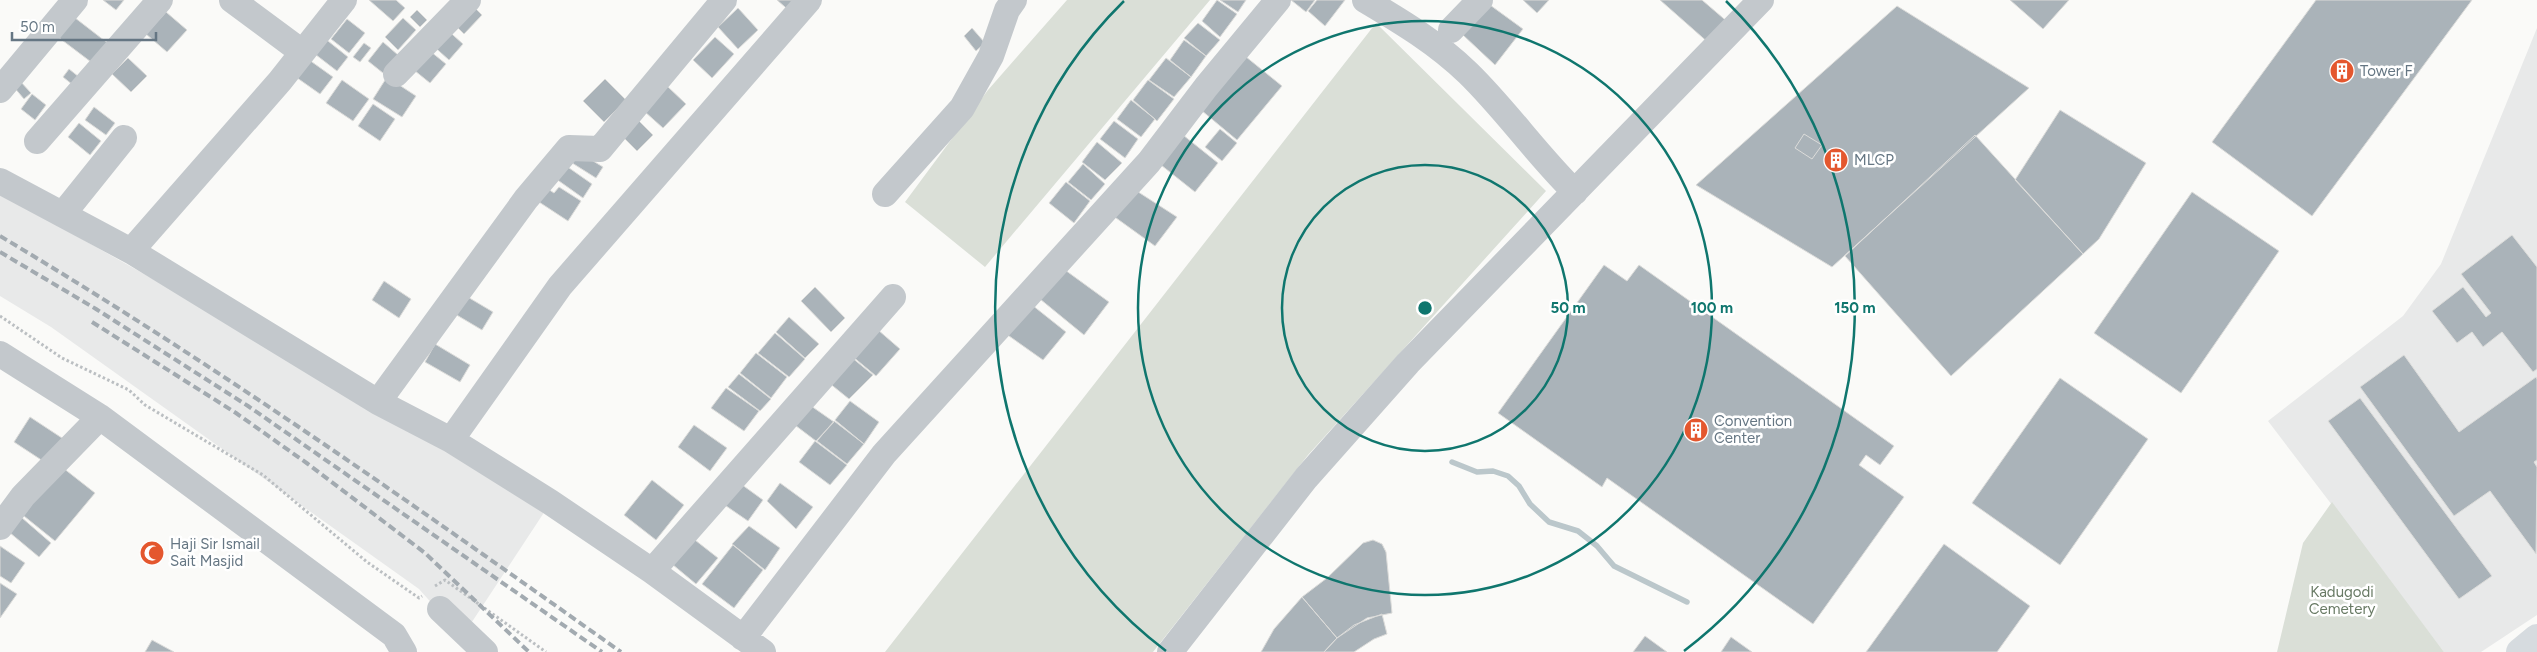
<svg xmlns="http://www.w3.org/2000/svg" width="2537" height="652" viewBox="0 0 2537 652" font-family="Figtree,sans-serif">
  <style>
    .built { fill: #e8e9e9 }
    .green { fill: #dadfd7 }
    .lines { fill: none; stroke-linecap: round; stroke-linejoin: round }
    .stream { stroke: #bbc7cb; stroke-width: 5.5 }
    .building { fill: #aab3b9; stroke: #dcdcda }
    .path { stroke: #bbbfc2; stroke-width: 3; stroke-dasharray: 2.5 2.5; stroke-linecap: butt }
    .minor { stroke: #c3c8cc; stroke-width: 26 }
    .major { stroke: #d6dbdf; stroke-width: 28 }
    .rail { stroke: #a2aab0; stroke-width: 4; stroke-dasharray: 8 4; stroke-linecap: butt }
    .ring { fill: none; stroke: #0f766e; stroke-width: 2.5 }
    .labels { text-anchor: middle; stroke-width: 5; stroke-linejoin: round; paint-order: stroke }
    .poi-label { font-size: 15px; fill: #657683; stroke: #fff; text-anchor: start }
    .park-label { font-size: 15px; fill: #687a64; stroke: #fff }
    .centre { fill: #0f766e; stroke: #fff; stroke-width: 2.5 }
    .ring-label { font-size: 15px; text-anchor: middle; font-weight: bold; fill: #0f766e; stroke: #fff; stroke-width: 5; stroke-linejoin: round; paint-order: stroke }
  </style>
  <rect width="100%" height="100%" fill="#fafaf8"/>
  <path class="built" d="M 2537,28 L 2537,615 L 2481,652 L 2444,652 L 2268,421 L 2403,316 L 2441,264 Z
    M 0,193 L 144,274 L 421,435 L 545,511 L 462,637 L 419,589 L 51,327 L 0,296 Z"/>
  <path class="green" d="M 1067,0 L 1210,0 L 985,267 L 905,202 L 988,90 Z
    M 1376,23 L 1546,191 L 1308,455 L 1153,652 L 885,652 Z
    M 2332,502 L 2444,652 L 2277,652 L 2303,543 Z"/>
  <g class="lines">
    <path class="stream" d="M 1452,462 L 1477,472 L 1493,471 L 1508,476 L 1519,486 L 1530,504 L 1549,522 L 1578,531 L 1597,546 L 1614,566 L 1687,602"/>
  </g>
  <path class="building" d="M 103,0 L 124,0 L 116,10 Z
    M 369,0 L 396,0 L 405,8 L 393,21 Z
    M 777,0 L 805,0 L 793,14 Z
    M 1217,0 L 1237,14 L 1220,37 L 1202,21 Z
    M 1220,0 L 1246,0 L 1238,12 Z
    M 1291,0 L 1315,0 L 1306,12 Z
    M 1317,0 L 1345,0 L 1325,26 L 1308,11 Z
    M 1523,0 L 1549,0 L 1537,13 Z
    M 1660,0 L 1702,0 L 1730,24 L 1711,45 Z
    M 2010,0 L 2069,0 L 2043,29 Z
    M 2316,0 L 2472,0 L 2312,216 L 2212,142 Z
    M 471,4 L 482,15 L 464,34 L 453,23 Z
    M 1490,5 L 1523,29 L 1495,65 L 1463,35 Z
    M 1897,6 L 2029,88 L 1832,267 L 1696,185 Z
    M 738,8 L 758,30 L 738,49 L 718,27 Z
    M 417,10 L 427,20 L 420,27 L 410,17 Z
    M 166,12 L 187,30 L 167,52 L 146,34 Z
    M 70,14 L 114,48 L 99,68 L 54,34 Z
    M 403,18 L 416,30 L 398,50 L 385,37 Z
    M 347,19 L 365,33 L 349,53 L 331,39 Z
    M 1198,23 L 1220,40 L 1206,56 L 1184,38 Z
    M 444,27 L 463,44 L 449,60 L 430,43 Z
    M 972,28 L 985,43 L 976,51 L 964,36 Z
    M 323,37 L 348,57 L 337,71 L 311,51 Z
    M 715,37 L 734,54 L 712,78 L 693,60 Z
    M 1184,40 L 1206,56 L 1191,77 L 1170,60 Z
    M 383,42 L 398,55 L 383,73 L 368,61 Z
    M 364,43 L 371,48 L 360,62 L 353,57 Z
    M 425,47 L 446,64 L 430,83 L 409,66 Z
    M 1240,52 L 1282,86 L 1237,140 L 1195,105 Z
    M 305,57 L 333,77 L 320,94 L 293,75 Z
    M 128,58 L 147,76 L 131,92 L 112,74 Z
    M 1166,58 L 1191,77 L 1174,97 L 1149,80 Z
    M 69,69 L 84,81 L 78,89 L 63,77 Z
    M 387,77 L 416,96 L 402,117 L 373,99 Z
    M 605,79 L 626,100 L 604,122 L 583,101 Z
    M 342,80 L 369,99 L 353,121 L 326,103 Z
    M 1148,80 L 1174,99 L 1157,121 L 1133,100 Z
    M 20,81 L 31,93 L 24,99 L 13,86 Z
    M 667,86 L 686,104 L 663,128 L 644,111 Z
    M 32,94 L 46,105 L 35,120 L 21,109 Z
    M 1131,100 L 1155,119 L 1141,137 L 1117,119 Z
    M 373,104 L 395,119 L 380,141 L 358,126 Z
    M 94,107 L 115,123 L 106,135 L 85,120 Z
    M 2060,110 L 2146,163 L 2099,239 L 2083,254 L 2015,180 Z
    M 636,118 L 653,135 L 637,151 L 619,133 Z
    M 1114,121 L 1138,139 L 1125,158 L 1100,139 Z
    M 79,123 L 101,141 L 90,155 L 68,137 Z
    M 1220,129 L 1237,143 L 1222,161 L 1205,147 Z
    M 1178,131 L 1218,163 L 1195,192 L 1156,161 Z
    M 1804,134 L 1822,145 L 1812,159 L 1795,148 Z
    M 1975,135 L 2083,254 L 1951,376 L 1845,256 Z
    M 1097,142 L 1122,163 L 1105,180 L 1082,162 Z
    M 575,150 L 603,167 L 596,178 L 569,161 Z
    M 562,163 L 592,184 L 583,198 L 552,176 Z
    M 1083,164 L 1105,184 L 1091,200 L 1068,182 Z
    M 1066,182 L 1090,201 L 1074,223 L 1049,203 Z
    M 559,187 L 581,201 L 568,221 L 539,202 L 548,189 L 554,193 Z
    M 1132,188 L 1177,217 L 1155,246 L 1112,215 Z
    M 2192,192 L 2279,251 L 2181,393 L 2094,333 Z
    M 2512,235 L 2537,267 L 2537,369 L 2533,372 L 2502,332 L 2483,347 L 2472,332 L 2457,343 L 2432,311 L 2463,287 L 2486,317 L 2491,313 L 2461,274 Z
    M 1604,265 L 1627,281 L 1639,265 L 1894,446 L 1880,465 L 1866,455 L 1859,465 L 1904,497 L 1813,624 L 1607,478 L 1602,487 L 1498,413 Z
    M 1065,270 L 1109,302 L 1084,335 L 1040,299 Z
    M 384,281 L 411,299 L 399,318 L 372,300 Z
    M 815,287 L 845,318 L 831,332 L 801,301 Z
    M 466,296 L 493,312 L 482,330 L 455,314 Z
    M 1027,301 L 1066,332 L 1043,360 L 1002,331 Z
    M 789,317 L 819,344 L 805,358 L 776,332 Z
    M 870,323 L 900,349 L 876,376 L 846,351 Z
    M 775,333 L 805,359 L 789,377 L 758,353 Z
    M 435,344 L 470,365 L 460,382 L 425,362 Z
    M 845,352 L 873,375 L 849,399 L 823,378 Z
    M 756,353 L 787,377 L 771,398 L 740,373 Z
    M 2404,355 L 2459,432 L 2536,377 L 2537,379 L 2537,460 L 2534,462 L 2537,467 L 2536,554 L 2490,491 L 2454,516 L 2360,387 Z
    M 739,374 L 771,399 L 760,411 L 728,387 Z
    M 2060,378 L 2148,439 L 2060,565 L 1972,503 Z
    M 726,388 L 759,411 L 744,431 L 711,408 Z
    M 2360,398 L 2492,576 L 2459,599 L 2328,421 Z
    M 804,401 L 834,422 L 816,441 L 787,419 Z
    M 850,401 L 879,422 L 864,444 L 835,420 Z
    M 30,417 L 65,440 L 49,465 L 14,442 Z
    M 834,421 L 864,444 L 847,464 L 817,441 Z
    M 694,425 L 727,448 L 710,471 L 678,447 Z
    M 815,441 L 847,465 L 830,485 L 799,462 Z
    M 58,464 L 95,493 L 55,541 L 19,512 Z
    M 734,479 L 763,500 L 748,521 L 716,499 Z
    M 652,480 L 684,505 L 656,540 L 624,515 Z
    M 780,483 L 813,507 L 796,529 L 767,501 Z
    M 21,517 L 51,543 L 39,557 L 9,532 Z
    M 749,526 L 780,548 L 765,570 L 732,544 Z
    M 686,533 L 718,558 L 696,584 L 666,559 Z
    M 1373,540 L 1382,544 L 1386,552 L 1392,613 L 1367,618 L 1337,638 L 1302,597 L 1327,578 L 1363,543 Z
    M 1944,544 L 2030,606 L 1997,652 L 1866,652 Z
    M 733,545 L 763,570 L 734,608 L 702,584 Z
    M 0,546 L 25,563 L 11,583 L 0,576 Z
    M 0,583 L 17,594 L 0,618 Z
    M 1302,597 L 1337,638 L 1324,652 L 1261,652 L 1274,629 Z
    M 1382,614 L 1387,634 L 1374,639 L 1354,652 L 1324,652 L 1337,638 L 1354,625 Z
    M 1645,636 L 1667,652 L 1633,652 Z
    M 1731,637 L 1752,652 L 1721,652 Z
    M 152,640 L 174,652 L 145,652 Z"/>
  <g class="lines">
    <path class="path" d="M 0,316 L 62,358 L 129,390 L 145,405 L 263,475 L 367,562 L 419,598 L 422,596
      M 435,586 L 445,580 L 546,652"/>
    <path class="minor" d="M 232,0 L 302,52
      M 1365,0 C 1402,22 1437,43 1468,73 C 1506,110 1537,155 1575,192
      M 1451,30 L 1480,0
      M 396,74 L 468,0
      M 0,90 L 75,0
      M 37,141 L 160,0
      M 0,181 L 131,251 L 378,402 L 451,440 L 550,502 L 652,571 L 763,652
      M 885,194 L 962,108 L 991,56 L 1007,10 L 1014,0
      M 63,214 L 124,138
      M 131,251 L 280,81 L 344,0
      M 0,354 L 100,417 L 394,635 L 404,652
      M 378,402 L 526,199 L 569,148 L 600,149 L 724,0
      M 451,440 L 560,286 L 809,0
      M 0,527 L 23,496 L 100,417
      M 652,571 L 893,297
      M 440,609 L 485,652
      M 743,638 L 884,454 L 1149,162 L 1206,87 L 1278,0
      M 1170,652 L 1306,478 L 1408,363 L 1761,0"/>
    <path class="major" d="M 2520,652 L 2537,638"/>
    <path class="rail" d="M 0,236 C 215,364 418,508 621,652
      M 0,252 L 96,309 L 248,406 L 602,652
      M 92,322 L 236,413 L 308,464 L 425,553 L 529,652"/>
  </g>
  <g class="ring">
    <circle cx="1425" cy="308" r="143"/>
    <circle cx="1425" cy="308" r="287"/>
    <path d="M1166 651A430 430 0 0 1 1124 1M1726 1A430 430 0 0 1 1684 651"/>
  </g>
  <defs>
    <symbol id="building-disc" viewBox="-11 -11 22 22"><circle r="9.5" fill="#e4572e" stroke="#fff"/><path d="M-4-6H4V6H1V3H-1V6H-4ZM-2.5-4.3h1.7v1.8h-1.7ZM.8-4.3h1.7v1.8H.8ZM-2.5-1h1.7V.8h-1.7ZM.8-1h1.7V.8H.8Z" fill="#fff"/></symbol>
    <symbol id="mosque-disc" viewBox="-11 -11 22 22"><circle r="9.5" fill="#e4572e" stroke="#fff"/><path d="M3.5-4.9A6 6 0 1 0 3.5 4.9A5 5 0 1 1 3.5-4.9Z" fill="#fff"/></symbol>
  </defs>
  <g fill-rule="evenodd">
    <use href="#building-disc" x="2328" y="57" width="28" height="28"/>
    <use href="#building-disc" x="1822" y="146" width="28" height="28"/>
    <use href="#building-disc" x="1682" y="416" width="28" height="28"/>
    <use href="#mosque-disc" x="138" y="539" width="28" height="28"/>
  </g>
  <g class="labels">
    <g class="poi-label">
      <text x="2360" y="76">Tower F</text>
      <text x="1854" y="165">MLCP</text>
      <text x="1714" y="426">Convention<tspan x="1714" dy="17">Center</tspan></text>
      <text x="170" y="549">Haji Sir Ismail<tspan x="170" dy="17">Sait Masjid</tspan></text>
    </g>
    <g class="park-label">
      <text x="2342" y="597">Kadugodi<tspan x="2342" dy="17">Cemetery</tspan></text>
    </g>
  </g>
  <circle cx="1425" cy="308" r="8" class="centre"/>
  <g class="ring-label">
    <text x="1568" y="313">50 m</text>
    <text x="1712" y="313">100 m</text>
    <text x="1855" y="313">150 m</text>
  </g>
  <path d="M12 32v8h144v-8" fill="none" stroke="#657683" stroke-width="2.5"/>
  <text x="20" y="32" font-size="15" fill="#657683" stroke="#ffffff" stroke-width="4" paint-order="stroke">50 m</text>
</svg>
